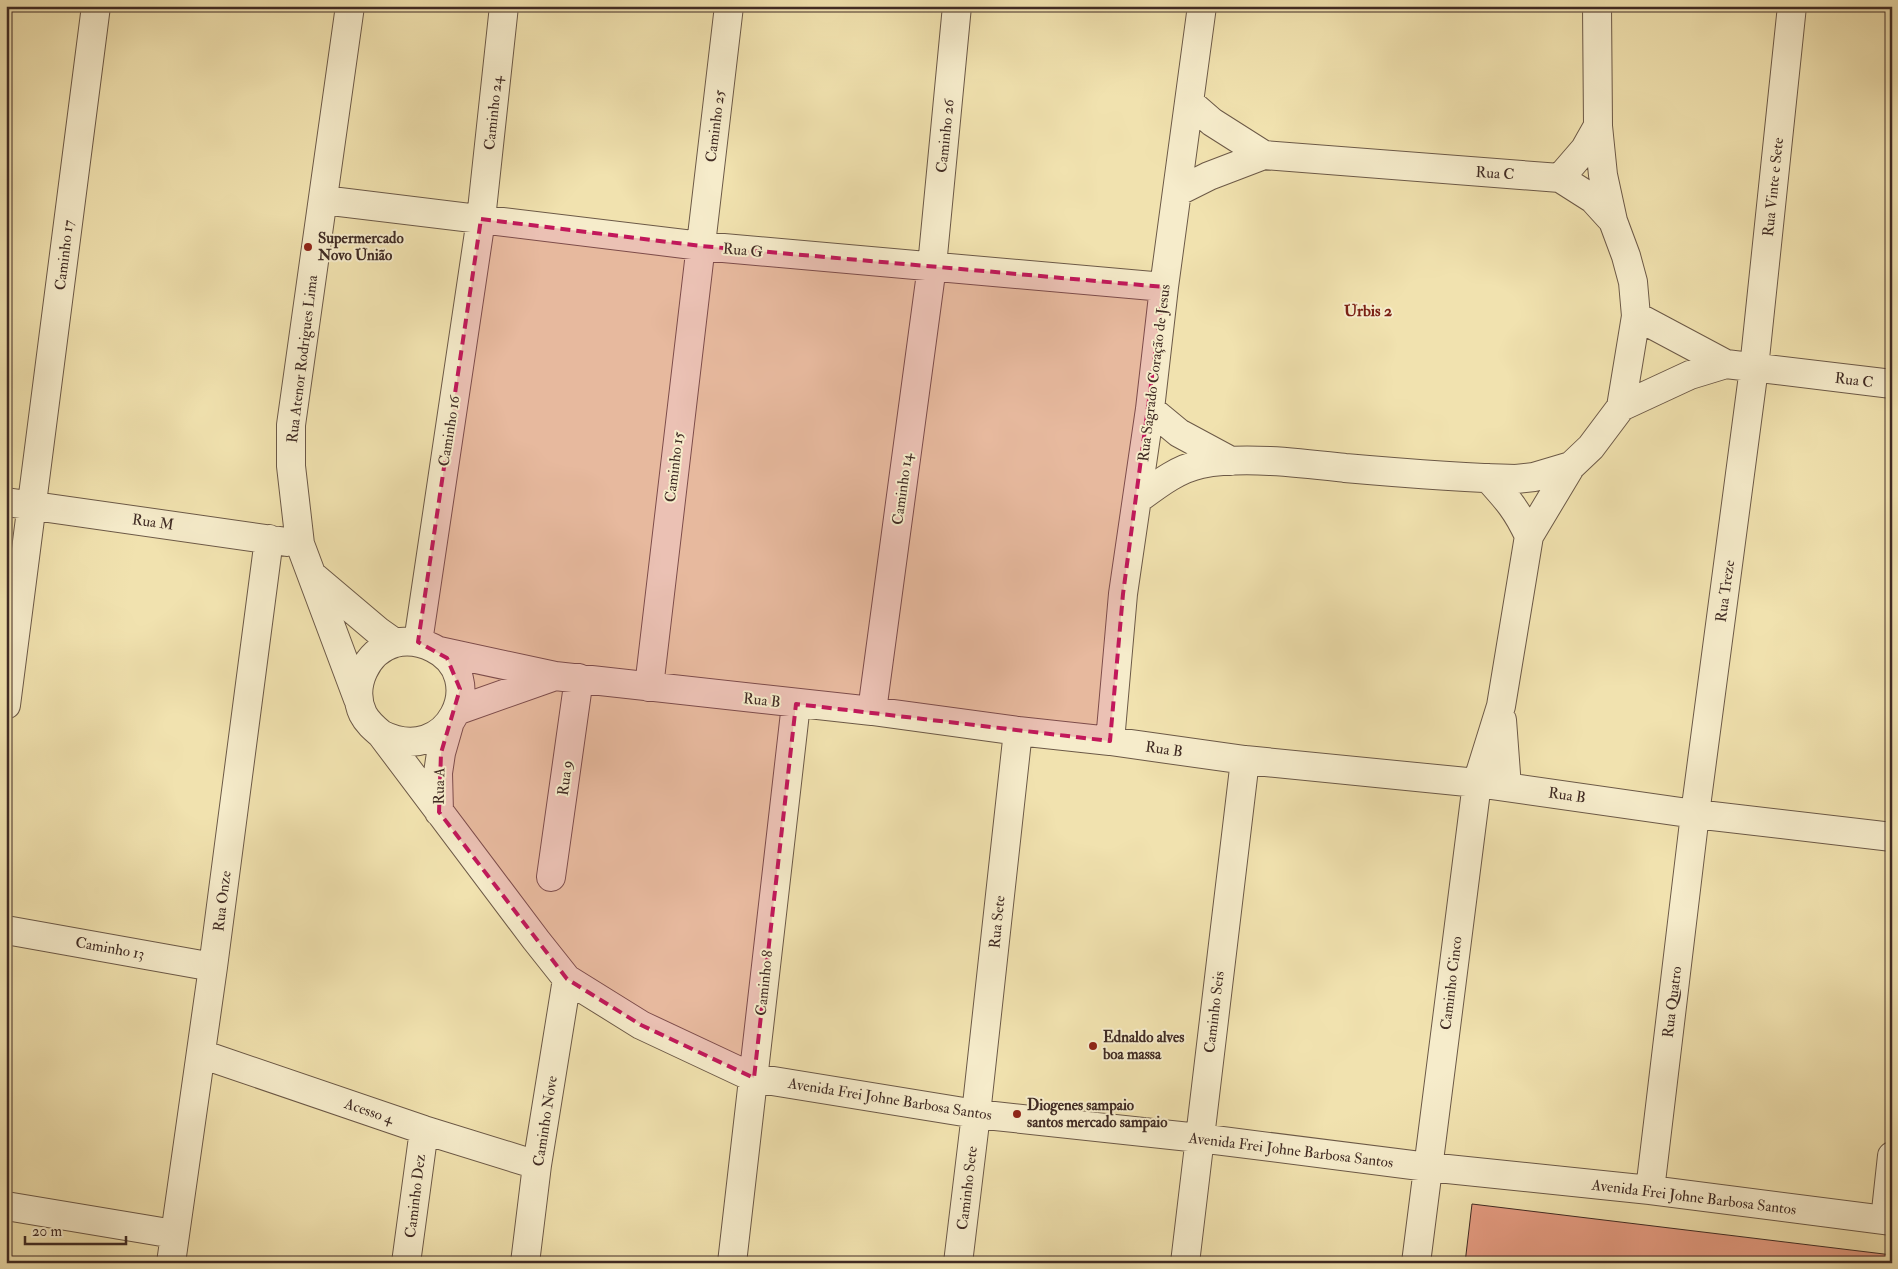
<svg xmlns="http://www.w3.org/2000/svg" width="1898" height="1269" viewBox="0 0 1898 1269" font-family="'IM FELL Double Pica',serif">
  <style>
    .building { fill: #e59c82; stroke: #402b24 }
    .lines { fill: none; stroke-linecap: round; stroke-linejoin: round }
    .minor-casing { stroke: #6c5947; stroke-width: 30 }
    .minor { stroke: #f6eccb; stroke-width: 28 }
    .marked { fill: #c2185b; fill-opacity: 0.2; stroke: #c2185b; stroke-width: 4; stroke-dasharray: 10 6; stroke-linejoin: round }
    .poi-dot { fill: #8f2418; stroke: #f6eccb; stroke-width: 2 }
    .labels { text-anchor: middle; stroke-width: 4; stroke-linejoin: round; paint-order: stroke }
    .street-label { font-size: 15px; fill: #402b24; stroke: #f6eccb }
    .poi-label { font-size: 15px; font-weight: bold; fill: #402b24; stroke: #f6eccb; text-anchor: start }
    .neighbourhood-label { font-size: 16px; font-weight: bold; fill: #7a1f14; stroke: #f6eccb }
  </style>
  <rect width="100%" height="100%" fill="#f1e2af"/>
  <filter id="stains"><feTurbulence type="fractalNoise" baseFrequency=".004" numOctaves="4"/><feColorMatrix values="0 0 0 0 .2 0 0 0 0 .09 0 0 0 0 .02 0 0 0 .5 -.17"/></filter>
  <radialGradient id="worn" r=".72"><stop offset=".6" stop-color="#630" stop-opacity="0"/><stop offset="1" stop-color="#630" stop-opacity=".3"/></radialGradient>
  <path class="building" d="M 1472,1204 L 1892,1255 L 1892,1263 L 1465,1263 Z"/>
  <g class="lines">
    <defs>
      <path id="minor" d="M 350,6 L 291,425 L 291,466 L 300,544 L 358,699
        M 1597,6 L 1598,126 L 1603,175 L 1613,221
        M 1560,178 L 1585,149 L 1598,126
        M 1177,192 L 1209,176 L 1264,155
        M 323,200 L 701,246 L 1164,287
        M 1636,316 L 1726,364 L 1892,384
        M 1621,407 L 1690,375 L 1726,364
        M 1150,409 L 1179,433 L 1231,461
        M 1488,478 C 1508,500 1517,510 1529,536
        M 1138,499 C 1157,485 1177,469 1201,464 C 1244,456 1301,463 1345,468 C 1402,473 1459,478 1516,479 L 1534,477 L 1571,466 L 1591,447 L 1621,407 L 1636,316 L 1633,282 L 1626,256 L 1613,221 L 1593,199 L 1560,178 L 1264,155 L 1212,122 L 1189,102
        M 6,502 L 287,542
        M 313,576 L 378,631 L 395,643
        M 418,642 L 481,219 L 504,6
        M 439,651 L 555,676 L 872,711 L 1018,731 L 1110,741 L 1245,760 L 1477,783 L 1695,814 L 1892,837
        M 649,687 L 729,6
        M 6,705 L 96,6
        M 456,711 L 555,676
        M 872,711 L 932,266 L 957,6
        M 1502,720 L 1507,787
        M 381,734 C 449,769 491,676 433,648 C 421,642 408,640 395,643 C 366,651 350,687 363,714 C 367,722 374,728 381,734 L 536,940 L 567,979 L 641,1025 L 754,1078 L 976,1114 L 1199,1138 L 1428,1167 L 1650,1190 L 1892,1221
        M 1110,741 L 1123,594 L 1150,409 L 1164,287 L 1202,6
        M 439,812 L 438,773 L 441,753 L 449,725
        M 551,877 L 579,678
        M 6,930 L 213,967
        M 201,1054 L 424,1130 L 537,1165
        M 1650,1190 L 1695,814 L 1754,368 L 1792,6
        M 6,1206 L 174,1234
        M 1885,1220 L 1892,1156
        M 171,1263 L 213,967 L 269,539
        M 406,1263 L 424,1130
        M 525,1263 L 537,1165 L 567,979
        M 732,1263 L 796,704
        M 958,1263 L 976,1114 L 1018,731
        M 1185,1263 L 1245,760
        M 1416,1263 L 1477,783 L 1501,706 L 1529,536 L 1571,466"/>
    </defs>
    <use href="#minor" class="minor-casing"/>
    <use href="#minor" class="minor"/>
  </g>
  <path class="marked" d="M 481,219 L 701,246 L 1164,287 L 1123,594 L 1110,741 L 796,704 L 754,1078 L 641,1025 L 567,979 L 439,812 L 441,753 L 460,689 L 447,658 L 418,642 Z"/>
  <g class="poi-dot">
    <circle cx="308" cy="247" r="5"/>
    <circle cx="1093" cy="1046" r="5"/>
    <circle cx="1017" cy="1114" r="5"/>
  </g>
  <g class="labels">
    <g class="street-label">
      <text transform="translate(493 113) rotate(-84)" y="5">Caminho 24</text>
      <text transform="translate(715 126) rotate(-83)" y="5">Caminho 25</text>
      <text transform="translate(945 136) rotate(-84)" y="5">Caminho 26</text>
      <text transform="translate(1495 173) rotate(4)" y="5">Rua C</text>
      <text transform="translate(1773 187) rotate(-84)" y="5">Rua Vinte e Sete</text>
      <text transform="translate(743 250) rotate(5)" y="5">Rua G</text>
      <text transform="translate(64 255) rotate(-83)" y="5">Caminho 17</text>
      <text transform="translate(302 359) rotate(-83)" y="5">Rua Atenor Rodrigues Lima</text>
      <text transform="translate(1154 373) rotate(-83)" y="5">Rua Sagrado Coração de Jesus</text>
      <text transform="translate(1854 380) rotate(7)" y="5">Rua C</text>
      <text transform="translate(449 431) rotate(-81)" y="5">Caminho 16</text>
      <text transform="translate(674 467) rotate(-83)" y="5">Caminho 15</text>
      <text transform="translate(902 489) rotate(-82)" y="5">Caminho 14</text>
      <text transform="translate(153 522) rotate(8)" y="5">Rua M</text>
      <text transform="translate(1725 591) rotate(-82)" y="5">Rua Treze</text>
      <text transform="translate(762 700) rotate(6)" y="5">Rua B</text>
      <text transform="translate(1164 749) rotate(8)" y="5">Rua B</text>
      <text transform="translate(565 778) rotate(-82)" y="5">Rua 9</text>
      <text transform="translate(439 786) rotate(-89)" y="5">Rua A</text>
      <text transform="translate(1567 795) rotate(8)" y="5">Rua B</text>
      <text transform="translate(222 901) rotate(-83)" y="5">Rua Onze</text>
      <text transform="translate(997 922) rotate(-84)" y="5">Rua Sete</text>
      <text transform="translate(110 948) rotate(10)" y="5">Caminho 13</text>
      <text transform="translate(764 983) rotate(-84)" y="5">Caminho 8</text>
      <text transform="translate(1451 983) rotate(-83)" y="5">Caminho Cinco</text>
      <text transform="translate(1672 1002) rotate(-83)" y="5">Rua Quatro</text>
      <text transform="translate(1214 1012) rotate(-83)" y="5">Caminho Seis</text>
      <text transform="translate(890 1099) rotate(9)" y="5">Avenida Frei Johne Barbosa Santos</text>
      <text transform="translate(369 1111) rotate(19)" y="5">Acesso 4</text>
      <text transform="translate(545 1121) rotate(-81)" y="5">Caminho Nove</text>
      <text transform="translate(1291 1150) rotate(7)" y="5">Avenida Frei Johne Barbosa Santos</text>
      <text transform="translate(967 1188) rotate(-83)" y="5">Caminho Sete</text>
      <text transform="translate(415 1196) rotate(-83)" y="5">Caminho Dez</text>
      <text transform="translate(1694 1197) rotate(7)" y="5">Avenida Frei Johne Barbosa Santos</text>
    </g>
    <g class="poi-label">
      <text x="318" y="243">Supermercado<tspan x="318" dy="17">Novo União</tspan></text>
      <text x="1103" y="1042">Ednaldo alves<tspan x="1103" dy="17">boa massa</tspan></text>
      <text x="1027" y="1110">Diogenes sampaio<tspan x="1027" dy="17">santos mercado sampaio</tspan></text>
    </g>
    <g class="neighbourhood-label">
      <text x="1368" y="316">Urbis 2</text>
    </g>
  </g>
  <rect width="1898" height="1269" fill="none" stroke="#f1e2af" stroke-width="25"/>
  <rect x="8" y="8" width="1883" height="1254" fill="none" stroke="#402b24" stroke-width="2.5"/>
  <rect x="12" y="12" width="1873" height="1244" fill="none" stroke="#402b24"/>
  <path d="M25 1236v8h101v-8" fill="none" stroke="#402b24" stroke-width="2.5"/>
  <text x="32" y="1236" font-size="15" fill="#402b24" stroke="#f6eccb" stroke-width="4" paint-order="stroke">20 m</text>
  <rect width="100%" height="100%" filter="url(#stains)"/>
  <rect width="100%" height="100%" fill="url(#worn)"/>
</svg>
